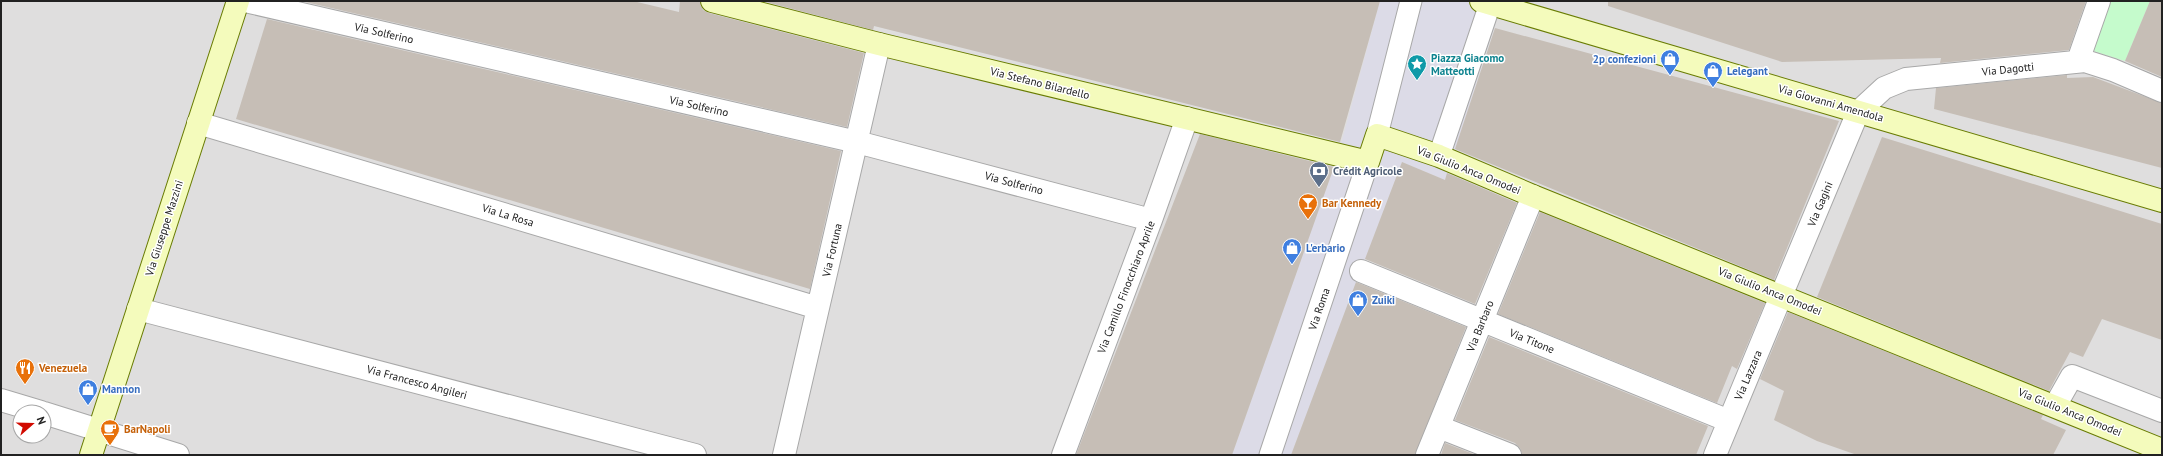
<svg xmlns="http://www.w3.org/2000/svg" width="2163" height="456" viewBox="0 0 2163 456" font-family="'PT Sans',sans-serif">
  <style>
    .residential { fill: #dfdede; fill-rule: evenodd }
    .park { fill: #c5fbcc }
    .plaza { fill: #dcdbe7 }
    .building { fill: #c6beb6 }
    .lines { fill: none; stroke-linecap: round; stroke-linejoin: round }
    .pedestrian-casing { stroke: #a8a8a8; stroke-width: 23 }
    .minor-casing { stroke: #a8a8a8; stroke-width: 24 }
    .tertiary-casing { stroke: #a8a8a8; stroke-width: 24 }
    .secondary-casing { stroke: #697c03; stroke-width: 24 }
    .pedestrian { stroke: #fff; stroke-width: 21 }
    .minor { stroke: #fff; stroke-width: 22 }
    .tertiary { stroke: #fff; stroke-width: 22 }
    .secondary { stroke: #f4fbbc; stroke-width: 22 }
    .labels { text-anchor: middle; stroke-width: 3; stroke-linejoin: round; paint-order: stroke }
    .street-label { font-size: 11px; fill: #212121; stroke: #fff }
    .culture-label { font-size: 11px; font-weight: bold; fill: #0d838f; stroke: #fff; text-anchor: start }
    .shop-label { font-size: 11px; font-weight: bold; fill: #366cbe; stroke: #fff; text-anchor: start }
    .service-label { font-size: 11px; font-weight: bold; fill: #4e5e75; stroke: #fff; text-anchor: start }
    .food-label { font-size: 11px; font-weight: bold; fill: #c56008; stroke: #fff; text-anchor: start }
  </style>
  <rect width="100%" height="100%" fill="#f1eee7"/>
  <path class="residential" d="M 1,1 L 2162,1 L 2162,455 L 1,455 ZM 20,412 L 44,412 L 44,436 L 20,436 Z"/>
  <path class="park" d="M 2110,1 L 2150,1 L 2125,61 L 2090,50 Z"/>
  <path class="plaza" d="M 1380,1 L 1501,1 L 1494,28 L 1445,180 L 1402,162 L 1291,455 L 1232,455 L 1338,155 Z"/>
  <path class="building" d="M 301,1 L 633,1 L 679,12 L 680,1 L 700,1 L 703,10 L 709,13 L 864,53 L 847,127 Z
    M 762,1 L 1380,1 L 1340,142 L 874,26 L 873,30 Z
    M 1608,1 L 2086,1 L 2069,50 L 1940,63 L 1941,58 L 1782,62 L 1608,6 Z
    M 2150,1 L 2162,1 L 2162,77 L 2125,61 Z
    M 267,19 L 841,151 L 810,289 L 236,119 Z
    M 1495,28 L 1839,121 L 1774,280 L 1455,149 Z
    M 2067,75 L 2067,78 L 2093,77 L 2162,103 L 2162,168 L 1934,109 L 1936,88 Z
    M 1200,134 L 1334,167 L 1232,455 L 1076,455 Z
    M 1882,137 L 2162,224 L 2162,340 L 2102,319 L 2083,357 L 2070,352 L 2049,391 L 1817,297 Z
    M 1402,162 L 1445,180 L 1447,173 L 1517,203 L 1475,304 L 1365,259 Z
    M 1540,212 L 1765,303 L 1737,369 L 1732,366 L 1717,403 L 1498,314 Z
    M 1356,282 L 1466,327 L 1415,455 L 1291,455 Z
    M 1788,312 L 2043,415 L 2041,419 L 2066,430 L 2053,455 L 1857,455 L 1817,441 L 1774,420 L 1784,391 L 1760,379 Z
    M 1489,337 L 1708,426 L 1696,455 L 1522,455 L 1520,448 L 1515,443 L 1455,420 Z
    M 1445,443 L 1476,455 L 1441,455 Z"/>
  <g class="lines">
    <defs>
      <path id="pedestrian" d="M 1377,135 L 1411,1
        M 1439,156 L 1490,4
        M 1270,455 L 1368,162"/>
      <path id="minor" d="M 245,1 L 857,142 L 1151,220
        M 2078,61 L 2099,1
        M 1858,112 L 1884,88 L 1906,79 L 2085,61 L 2113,70 L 2162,91
        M 198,123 L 818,308
        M 1361,271 L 1729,421
        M 138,309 L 695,455
        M 2055,406 L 2072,376 L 2162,411
        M 1439,427 L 1510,455
        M 784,455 L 879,44
        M 1063,455 L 1151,220 L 1187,118
        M 1427,455 L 1533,196
        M 1715,455 L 1781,296"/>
      <path id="tertiary" d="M 1781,296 L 1858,112
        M 1,400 L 41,412
        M 44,413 L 178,455"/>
      <path id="secondary" d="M 712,1 L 879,44 L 1368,162 L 1377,135 L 1439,156 L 1533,196 L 2162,450
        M 1481,1 L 2162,201
        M 91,455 L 238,1"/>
    </defs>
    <use href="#pedestrian" class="pedestrian-casing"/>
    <use href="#minor" class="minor-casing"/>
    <use href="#tertiary" class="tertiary-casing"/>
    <use href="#secondary" class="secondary-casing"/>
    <use href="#pedestrian" class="pedestrian"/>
    <use href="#minor" class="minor"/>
    <use href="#tertiary" class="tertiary"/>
    <use href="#secondary" class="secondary"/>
  </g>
  <defs>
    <symbol id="shop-pin" viewBox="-11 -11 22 30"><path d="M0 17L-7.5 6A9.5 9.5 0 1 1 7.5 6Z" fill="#3f7fe0" stroke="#fff"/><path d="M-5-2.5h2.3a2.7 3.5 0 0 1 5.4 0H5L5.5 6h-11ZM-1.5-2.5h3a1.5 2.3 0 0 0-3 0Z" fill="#fff"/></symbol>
    <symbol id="sight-pin" viewBox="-11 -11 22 30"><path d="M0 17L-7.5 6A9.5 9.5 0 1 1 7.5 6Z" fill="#0f9aa8" stroke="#fff"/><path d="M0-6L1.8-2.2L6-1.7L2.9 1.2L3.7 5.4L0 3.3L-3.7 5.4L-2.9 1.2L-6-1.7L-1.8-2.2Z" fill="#fff"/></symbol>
    <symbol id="bank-pin" viewBox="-11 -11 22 30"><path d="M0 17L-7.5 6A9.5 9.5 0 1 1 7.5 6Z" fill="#5c6f8a" stroke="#fff"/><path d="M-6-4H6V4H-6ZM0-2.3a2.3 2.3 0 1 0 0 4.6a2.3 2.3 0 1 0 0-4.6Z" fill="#fff"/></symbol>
    <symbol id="bar-pin" viewBox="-11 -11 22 30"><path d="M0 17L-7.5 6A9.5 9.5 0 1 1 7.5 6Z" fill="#e8710a" stroke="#fff"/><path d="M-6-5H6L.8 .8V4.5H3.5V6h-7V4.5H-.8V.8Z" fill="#fff"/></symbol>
    <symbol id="restaurant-pin" viewBox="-11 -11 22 30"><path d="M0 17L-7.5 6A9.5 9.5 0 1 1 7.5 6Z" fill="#e8710a" stroke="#fff"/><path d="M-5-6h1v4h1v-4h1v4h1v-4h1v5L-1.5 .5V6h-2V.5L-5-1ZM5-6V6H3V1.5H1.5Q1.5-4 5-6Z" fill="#fff"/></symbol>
    <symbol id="cafe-pin" viewBox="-11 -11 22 30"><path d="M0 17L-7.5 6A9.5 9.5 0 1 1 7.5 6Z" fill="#e8710a" stroke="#fff"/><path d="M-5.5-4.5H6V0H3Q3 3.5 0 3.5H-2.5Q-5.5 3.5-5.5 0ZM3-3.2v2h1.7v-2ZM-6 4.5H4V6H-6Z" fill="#fff"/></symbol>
  </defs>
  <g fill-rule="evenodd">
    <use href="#shop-pin" x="1659" y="48" width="22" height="30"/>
    <use href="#sight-pin" x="1406" y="53" width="22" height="30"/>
    <use href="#shop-pin" x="1702" y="60" width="22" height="30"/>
    <use href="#bank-pin" x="1308" y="160" width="22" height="30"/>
    <use href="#bar-pin" x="1297" y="192" width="22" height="30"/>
    <use href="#shop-pin" x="1281" y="237" width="22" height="30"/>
    <use href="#shop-pin" x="1347" y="289" width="22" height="30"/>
    <use href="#restaurant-pin" x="14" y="357" width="22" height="30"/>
    <use href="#shop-pin" x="77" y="378" width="22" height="30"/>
    <use href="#cafe-pin" x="99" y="418" width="22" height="30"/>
  </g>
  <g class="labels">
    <g class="street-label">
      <text transform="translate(384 33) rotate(13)" y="4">Via Solferino</text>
      <text transform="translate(2008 69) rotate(-6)" y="4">Via Dagotti</text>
      <text transform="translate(1040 83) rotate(14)" y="4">Via Stefano Bilardello</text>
      <text transform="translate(1831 103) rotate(16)" y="4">Via Giovanni Amendola</text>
      <text transform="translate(699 106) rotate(13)" y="4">Via Solferino</text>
      <text transform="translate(1469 170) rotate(22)" y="4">Via Giulio Anca Omodei</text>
      <text transform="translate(1014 183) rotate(15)" y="4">Via Solferino</text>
      <text transform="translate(1820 204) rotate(-67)" y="4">Via Gagini</text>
      <text transform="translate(508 215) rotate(17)" y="4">Via La Rosa</text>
      <text transform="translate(164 228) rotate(-72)" y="4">Via Giuseppe Mazzini</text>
      <text transform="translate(832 250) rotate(-77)" y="4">Via Fortuna</text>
      <text transform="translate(1126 287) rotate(-69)" y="4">Via Camillo Finocchiaro Aprile</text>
      <text transform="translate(1770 291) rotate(22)" y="4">Via Giulio Anca Omodei</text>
      <text transform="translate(1319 309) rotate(-71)" y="4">Via Roma</text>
      <text transform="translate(1480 326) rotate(-68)" y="4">Via Barbaro</text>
      <text transform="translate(1532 341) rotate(22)" y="4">Via Titone</text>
      <text transform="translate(1748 375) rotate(-67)" y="4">Via Lazzara</text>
      <text transform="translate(417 382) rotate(15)" y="4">Via Francesco Angileri</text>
      <text transform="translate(2070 412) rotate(22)" y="4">Via Giulio Anca Omodei</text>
    </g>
    <g class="culture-label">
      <text x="1431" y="62">Piazza Giacomo<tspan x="1431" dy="13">Matteotti</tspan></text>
    </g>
    <g class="shop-label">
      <text x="1656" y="63" text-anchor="end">2p confezioni</text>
      <text x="1727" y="75">Lelegant</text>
      <text x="1306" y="252">L'erbario</text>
      <text x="1372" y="304">Zuiki</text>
      <text x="102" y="393">Mannon</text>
    </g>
    <g class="service-label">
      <text x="1333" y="175">Crédit Agricole</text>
    </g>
    <g class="food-label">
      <text x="1322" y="207">Bar Kennedy</text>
      <text x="39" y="372">Venezuela</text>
      <text x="124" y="433">BarNapoli</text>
    </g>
  </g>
  <rect width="2163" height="456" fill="none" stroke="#212121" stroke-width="4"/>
  <g transform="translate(32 424) rotate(70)"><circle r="19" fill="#ffffff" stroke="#a6a6a6"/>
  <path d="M0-3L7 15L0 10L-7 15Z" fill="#d10a00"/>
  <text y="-6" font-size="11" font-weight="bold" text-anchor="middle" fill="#212121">N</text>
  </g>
</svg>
